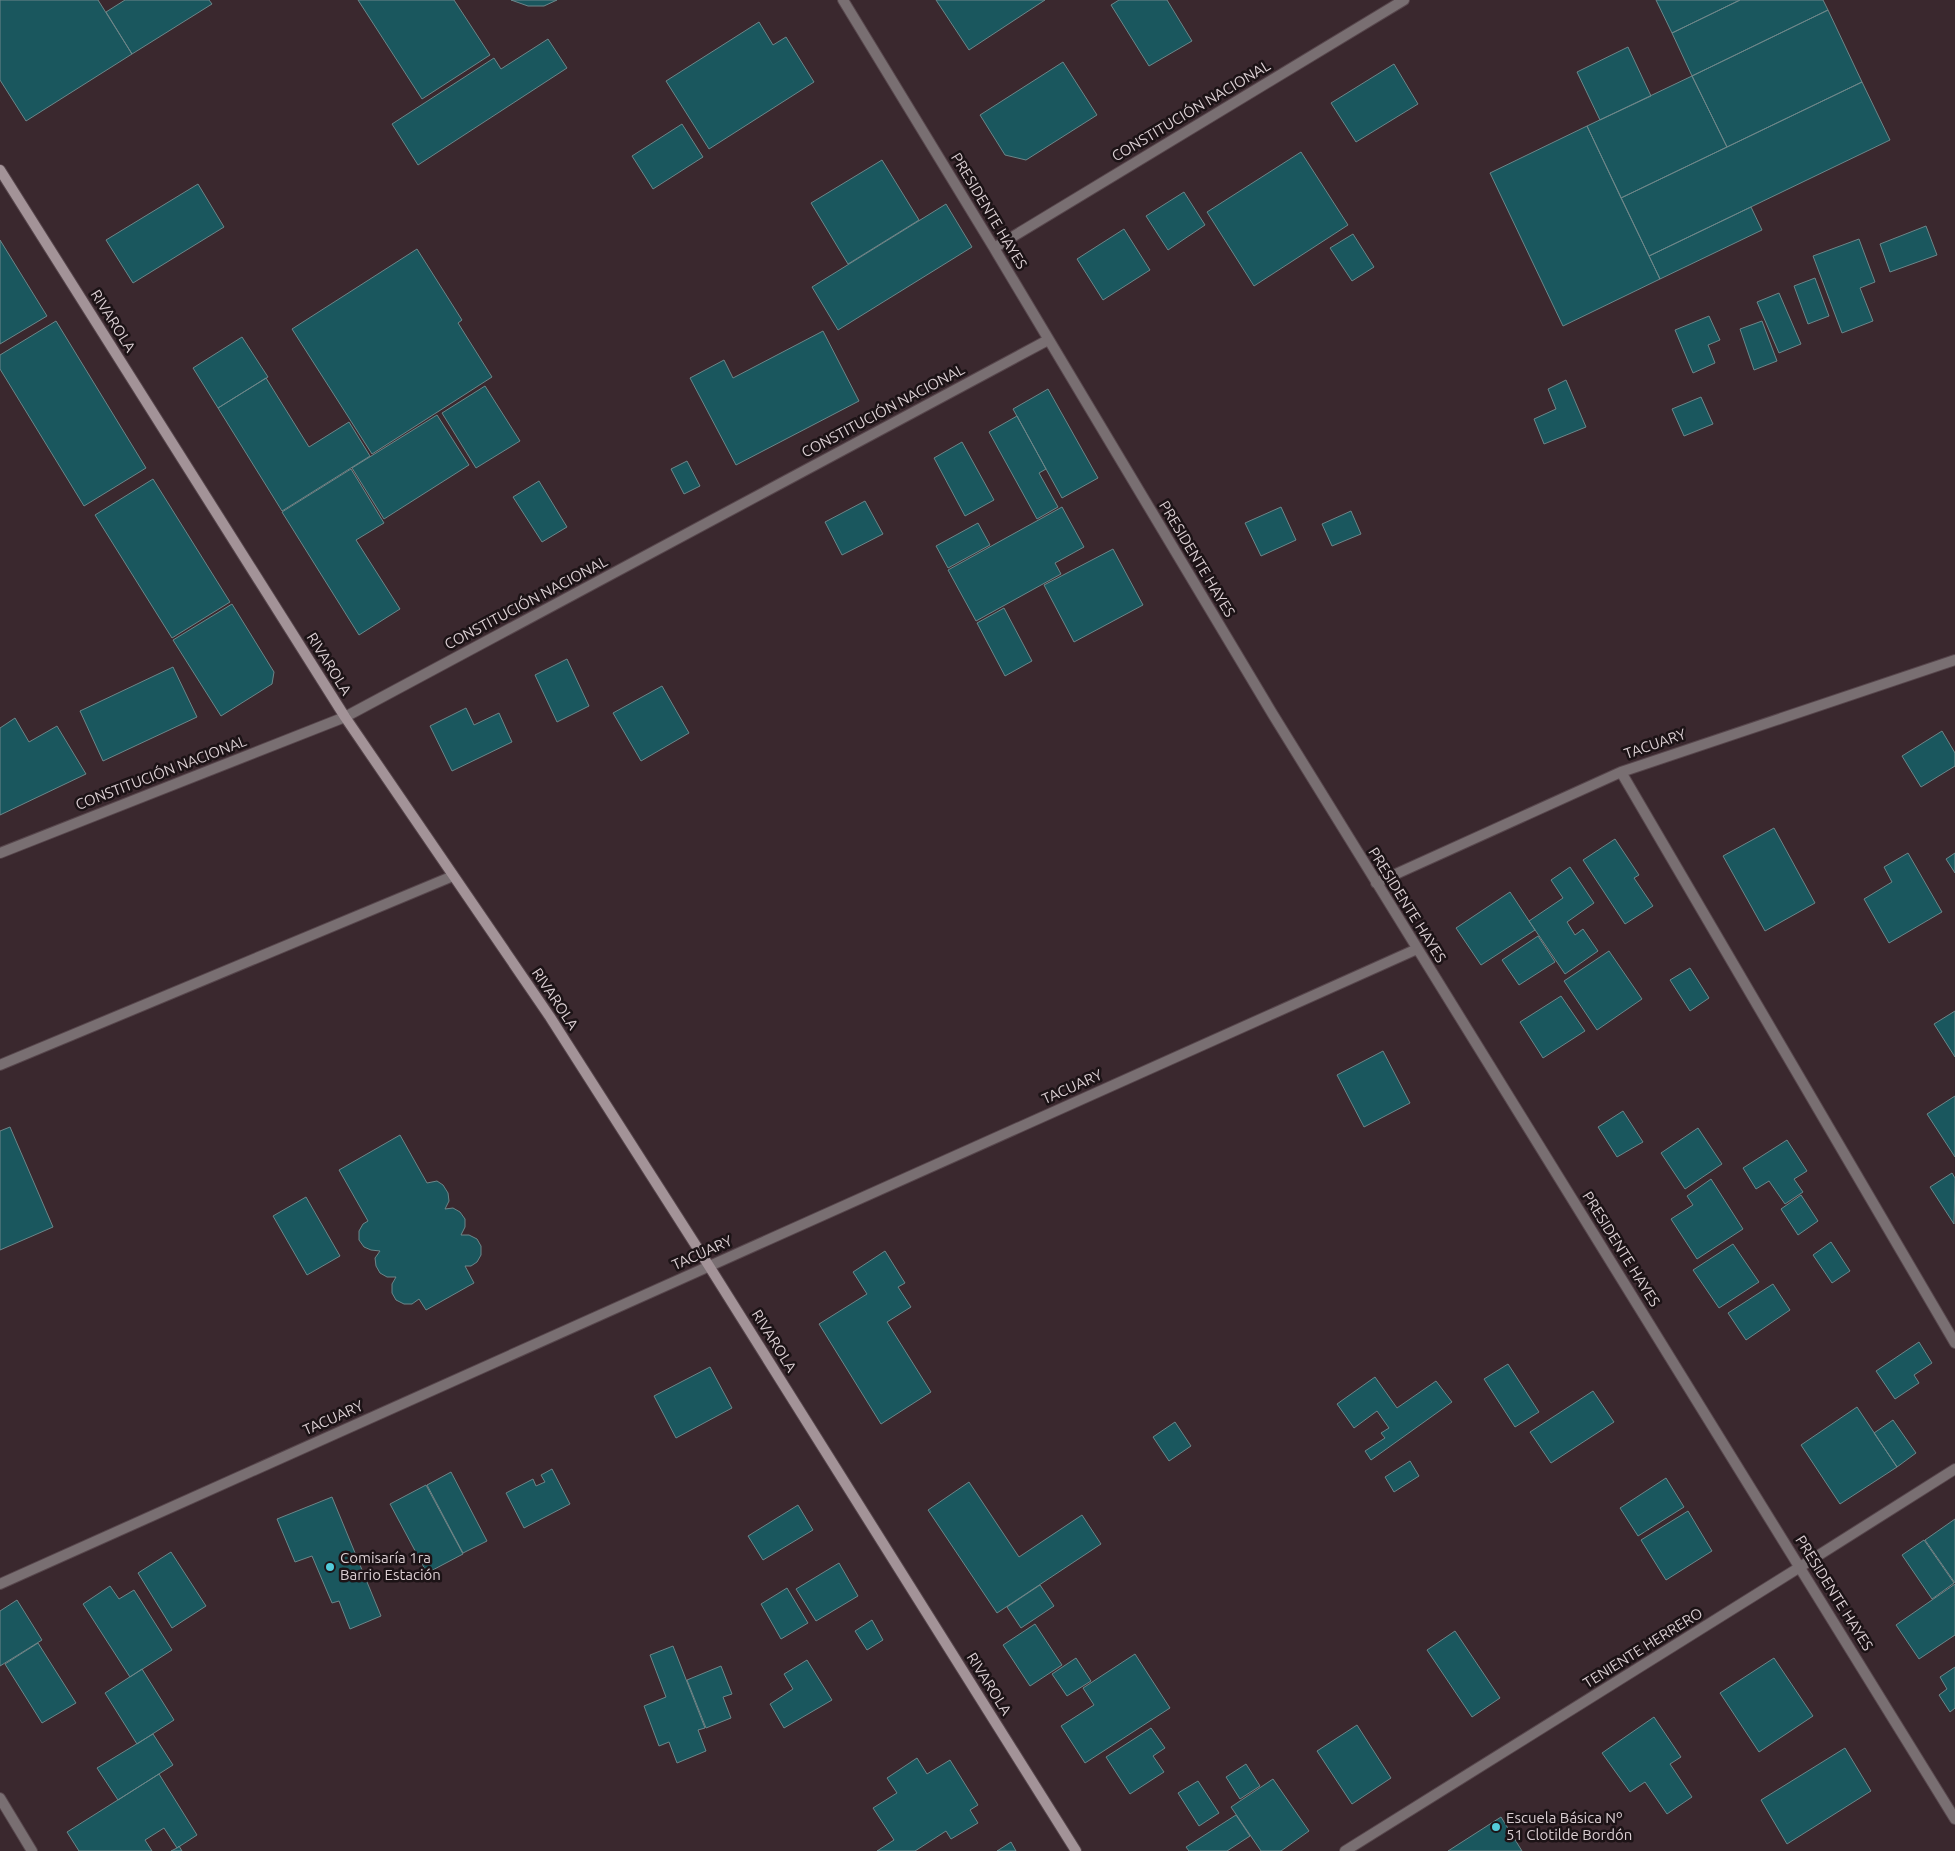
<svg xmlns="http://www.w3.org/2000/svg" width="1955" height="1851" viewBox="0 0 1955 1851" font-family="Ubuntu,sans-serif">
  <style>
    .building { fill: #1a575e; stroke: #6c8689 }
    .lines { fill: none; stroke-linecap: round; stroke-linejoin: round }
    .street-casing { stroke: #57464c; stroke-width: 12 }
    .secondary-casing { stroke: #57464c; stroke-width: 12 }
    .street { stroke: #796f72; stroke-width: 10 }
    .secondary { stroke: #a39398; stroke-width: 10 }
    .poi-dot { fill: #53cbda; stroke: #1c1316; stroke-width: 2 }
    .labels { text-anchor: middle; stroke-width: 5; stroke-linejoin: round; paint-order: stroke }
    .street-label { font-size: 15px; fill: #dbcfd3; stroke: #1c1316 }
    .poi-label { font-size: 15px; fill: #dbcfd3; stroke: #1c1316; text-anchor: start }
  </style>
  <rect width="100%" height="100%" fill="#3a282e"/>
  <path class="building" d="M 0,0 L 98,0 L 132,54 L 26,121 L 0,80 Z
    M 125,0 L 209,0 L 212,4 L 132,54 L 106,12 Z
    M 358,0 L 454,0 L 490,55 L 422,99 Z
    M 511,0 L 557,0 L 544,6 L 528,6 Z
    M 936,0 L 1045,0 L 969,50 Z
    M 1119,0 L 1167,0 L 1192,41 L 1149,66 L 1111,5 Z
    M 1656,0 L 1740,0 L 1672,33 Z
    M 1740,0 L 1823,0 L 1828,10 L 1692,76 L 1672,33 Z
    M 1828,10 L 1862,82 L 1727,147 L 1692,76 Z
    M 759,22 L 773,45 L 786,37 L 814,82 L 709,149 L 666,81 Z
    M 548,39 L 567,68 L 418,165 L 392,124 L 494,58 L 501,69 Z
    M 1628,47 L 1651,96 L 1600,120 L 1577,72 Z
    M 1063,62 L 1097,115 L 1026,160 L 1005,155 L 980,115 Z
    M 1394,64 L 1418,104 L 1356,142 L 1331,103 Z
    M 1692,76 L 1727,147 L 1621,198 L 1587,126 Z
    M 1862,82 L 1890,140 L 1649,256 L 1621,198 Z
    M 682,124 L 703,157 L 653,189 L 632,156 Z
    M 1587,126 L 1660,279 L 1563,326 L 1490,173 Z
    M 1301,152 L 1348,225 L 1254,286 L 1207,212 Z
    M 882,160 L 919,220 L 848,264 L 811,203 Z
    M 198,184 L 224,227 L 133,283 L 106,240 Z
    M 1184,192 L 1205,225 L 1168,250 L 1146,216 Z
    M 946,204 L 972,247 L 838,330 L 812,287 Z
    M 1751,207 L 1762,230 L 1660,279 L 1649,256 Z
    M 1926,226 L 1937,255 L 1890,272 L 1880,244 Z
    M 1124,229 L 1150,270 L 1103,300 L 1077,259 Z
    M 1353,234 L 1374,267 L 1352,281 L 1330,248 Z
    M 1859,239 L 1875,282 L 1860,288 L 1873,321 L 1842,333 L 1813,256 Z
    M 0,240 L 47,316 L 0,344 Z
    M 417,249 L 462,320 L 458,323 L 492,377 L 372,454 L 292,329 Z
    M 1815,278 L 1829,316 L 1808,324 L 1794,286 Z
    M 1779,293 L 1801,344 L 1779,353 L 1757,302 Z
    M 1709,316 L 1720,340 L 1708,345 L 1715,363 L 1693,373 L 1675,330 Z
    M 56,321 L 146,468 L 84,506 L 0,369 L 0,355 Z
    M 1762,321 L 1777,361 L 1754,370 L 1740,329 Z
    M 823,331 L 859,401 L 736,465 L 690,378 L 724,360 L 733,378 Z
    M 242,337 L 268,377 L 218,408 L 193,368 Z
    M 266,378 L 309,447 L 349,422 L 370,456 L 282,511 L 218,408 Z
    M 1566,380 L 1586,427 L 1544,444 L 1534,419 L 1556,409 L 1548,389 Z
    M 485,386 L 520,441 L 476,468 L 442,413 Z
    M 1048,389 L 1098,478 L 1062,498 L 1013,409 Z
    M 1701,397 L 1713,424 L 1684,436 L 1672,409 Z
    M 437,415 L 469,465 L 384,519 L 352,468 Z
    M 1017,416 L 1046,469 L 1039,473 L 1058,507 L 1037,519 L 989,432 Z
    M 962,442 L 994,500 L 965,516 L 934,458 Z
    M 687,461 L 700,486 L 684,494 L 671,469 Z
    M 351,469 L 384,523 L 356,540 L 400,609 L 359,635 L 282,512 Z
    M 153,479 L 230,602 L 172,638 L 95,515 Z
    M 539,481 L 567,527 L 542,542 L 513,497 Z
    M 865,501 L 883,534 L 842,555 L 825,522 Z
    M 1062,507 L 1084,547 L 1055,563 L 1061,574 L 976,621 L 948,570 Z
    M 1281,507 L 1296,540 L 1261,556 L 1245,523 Z
    M 1351,511 L 1361,534 L 1332,546 L 1322,524 Z
    M 978,523 L 990,545 L 948,568 L 936,546 Z
    M 1113,549 L 1143,605 L 1074,642 L 1044,585 Z
    M 232,604 L 274,672 L 272,684 L 221,716 L 173,640 Z
    M 1004,608 L 1032,661 L 1005,676 L 977,623 Z
    M 567,659 L 589,706 L 557,722 L 535,675 Z
    M 173,667 L 197,717 L 103,761 L 80,711 Z
    M 662,686 L 689,733 L 641,761 L 613,713 Z
    M 466,708 L 474,725 L 499,713 L 512,742 L 452,771 L 430,726 Z
    M 15,718 L 29,742 L 57,726 L 86,774 L 0,815 L 0,728 Z
    M 1942,731 L 1955,753 L 1955,766 L 1921,787 L 1902,756 Z
    M 1774,828 L 1815,903 L 1765,931 L 1723,856 Z
    M 1615,839 L 1639,875 L 1634,878 L 1653,906 L 1625,924 L 1583,860 Z
    M 1908,853 L 1942,912 L 1889,943 L 1864,899 L 1892,882 L 1884,867 Z
    M 1955,853 L 1955,873 L 1946,859 Z
    M 1570,867 L 1594,903 L 1567,922 L 1575,935 L 1583,929 L 1598,951 L 1565,974 L 1529,921 L 1563,898 L 1551,880 Z
    M 1510,892 L 1535,930 L 1481,965 L 1456,928 Z
    M 1538,936 L 1555,962 L 1519,985 L 1502,960 Z
    M 1609,951 L 1642,999 L 1597,1030 L 1564,981 Z
    M 1690,968 L 1709,998 L 1690,1011 L 1670,980 Z
    M 1561,996 L 1585,1031 L 1543,1058 L 1520,1022 Z
    M 1955,1011 L 1955,1057 L 1934,1024 Z
    M 1383,1051 L 1410,1103 L 1364,1127 L 1337,1075 Z
    M 1955,1096 L 1955,1157 L 1927,1114 Z
    M 1623,1111 L 1643,1142 L 1617,1157 L 1598,1127 Z
    M 10,1127 L 53,1227 L 0,1250 L 0,1131 Z
    M 1698,1128 L 1722,1164 L 1685,1189 L 1661,1153 Z
    M 400,1135 L 427,1183 L 437,1181 L 443,1185 L 448,1193 L 449,1201 L 445,1209 L 453,1208 L 460,1212 L 465,1219 L 465,1227 L 461,1235 L 469,1235 L 477,1239 L 481,1246 L 481,1255 L 477,1262 L 471,1266 L 465,1266 L 474,1283 L 426,1310 L 419,1299 L 412,1304 L 404,1304 L 396,1300 L 392,1293 L 392,1284 L 396,1277 L 387,1277 L 380,1273 L 376,1266 L 375,1258 L 380,1251 L 371,1250 L 364,1247 L 359,1240 L 359,1231 L 363,1224 L 368,1221 L 339,1170 Z
    M 1787,1140 L 1807,1171 L 1794,1179 L 1803,1192 L 1785,1204 L 1769,1181 L 1756,1189 L 1743,1168 Z
    M 1952,1173 L 1955,1178 L 1954,1224 L 1930,1187 Z
    M 1711,1179 L 1743,1229 L 1697,1259 L 1671,1219 L 1693,1205 L 1687,1196 Z
    M 1801,1195 L 1818,1221 L 1798,1235 L 1781,1209 Z
    M 306,1197 L 340,1256 L 307,1275 L 273,1216 Z
    M 1831,1242 L 1850,1271 L 1832,1283 L 1813,1255 Z
    M 1733,1244 L 1759,1282 L 1719,1308 L 1693,1270 Z
    M 885,1251 L 905,1283 L 898,1287 L 911,1307 L 887,1322 L 931,1392 L 881,1424 L 819,1324 L 867,1294 L 853,1272 Z
    M 1773,1284 L 1790,1310 L 1746,1340 L 1728,1313 Z
    M 1919,1342 L 1932,1363 L 1914,1375 L 1919,1383 L 1895,1399 L 1876,1371 Z
    M 1508,1364 L 1539,1412 L 1515,1427 L 1484,1379 Z
    M 710,1367 L 732,1408 L 676,1438 L 654,1396 Z
    M 1375,1377 L 1397,1408 L 1436,1381 L 1452,1402 L 1371,1460 L 1365,1451 L 1385,1438 L 1381,1433 L 1389,1428 L 1377,1411 L 1354,1428 L 1337,1404 Z
    M 1593,1391 L 1614,1422 L 1551,1463 L 1530,1432 Z
    M 1857,1407 L 1897,1467 L 1840,1504 L 1801,1445 Z
    M 1893,1420 L 1916,1453 L 1897,1467 L 1874,1433 Z
    M 1175,1422 L 1191,1446 L 1169,1461 L 1153,1437 Z
    M 1410,1461 L 1419,1476 L 1394,1492 L 1385,1477 Z
    M 552,1469 L 570,1504 L 524,1528 L 506,1493 L 533,1479 L 536,1486 L 545,1482 L 541,1475 Z
    M 451,1472 L 487,1541 L 463,1553 L 427,1485 Z
    M 1666,1478 L 1684,1507 L 1638,1536 L 1620,1508 Z
    M 969,1482 L 1019,1557 L 1082,1515 L 1101,1544 L 997,1613 L 928,1510 Z
    M 426,1485 L 463,1554 L 427,1573 L 390,1504 Z
    M 332,1497 L 381,1616 L 350,1629 L 339,1601 L 332,1603 L 312,1556 L 295,1562 L 277,1519 Z
    M 798,1505 L 813,1530 L 763,1560 L 748,1536 Z
    M 1688,1511 L 1712,1551 L 1666,1580 L 1641,1540 Z
    M 1955,1519 L 1955,1583 L 1925,1540 Z
    M 1924,1540 L 1954,1583 L 1932,1599 L 1902,1555 Z
    M 171,1552 L 206,1606 L 172,1628 L 138,1573 Z
    M 839,1563 L 858,1596 L 816,1621 L 796,1589 Z
    M 1955,1584 L 1955,1635 L 1919,1659 L 1896,1625 Z
    M 1040,1585 L 1054,1606 L 1021,1628 L 1007,1607 Z
    M 110,1586 L 119,1599 L 134,1590 L 172,1650 L 130,1677 L 83,1604 Z
    M 787,1588 L 808,1623 L 781,1639 L 761,1604 Z
    M 17,1600 L 42,1640 L 0,1666 L 0,1611 Z
    M 872,1620 L 883,1640 L 867,1650 L 855,1631 Z
    M 1035,1624 L 1062,1665 L 1030,1686 L 1003,1645 Z
    M 1455,1631 L 1500,1698 L 1472,1717 L 1427,1650 Z
    M 38,1643 L 76,1703 L 42,1723 L 5,1664 Z
    M 673,1646 L 705,1728 L 698,1730 L 706,1751 L 677,1763 L 669,1742 L 659,1746 L 644,1706 L 666,1697 L 650,1655 Z
    M 1135,1654 L 1170,1708 L 1085,1763 L 1061,1726 L 1094,1705 L 1083,1688 Z
    M 1076,1658 L 1091,1681 L 1067,1696 L 1052,1674 Z
    M 1774,1658 L 1813,1716 L 1759,1752 L 1720,1693 Z
    M 807,1660 L 832,1700 L 784,1728 L 770,1704 L 793,1689 L 784,1674 Z
    M 721,1666 L 732,1694 L 723,1697 L 731,1718 L 706,1728 L 687,1680 Z
    M 1955,1667 L 1955,1708 L 1950,1712 L 1939,1695 L 1947,1689 L 1940,1677 Z
    M 142,1669 L 174,1720 L 137,1744 L 105,1693 Z
    M 1654,1717 L 1681,1757 L 1670,1764 L 1692,1797 L 1667,1814 L 1645,1782 L 1630,1792 L 1602,1753 Z
    M 1357,1725 L 1391,1778 L 1352,1804 L 1317,1751 Z
    M 1151,1728 L 1165,1748 L 1153,1756 L 1164,1772 L 1130,1794 L 1106,1757 Z
    M 153,1734 L 173,1765 L 118,1800 L 97,1768 Z
    M 1845,1748 L 1871,1791 L 1787,1844 L 1761,1800 Z
    M 917,1758 L 927,1774 L 950,1760 L 978,1805 L 970,1810 L 978,1823 L 951,1839 L 946,1831 L 915,1851 L 877,1851 L 894,1840 L 873,1808 L 897,1793 L 887,1778 Z
    M 1246,1764 L 1260,1786 L 1240,1799 L 1226,1777 Z
    M 159,1774 L 197,1835 L 177,1848 L 164,1828 L 145,1840 L 152,1851 L 79,1851 L 67,1832 Z
    M 1273,1779 L 1309,1831 L 1281,1851 L 1261,1851 L 1231,1807 Z
    M 1198,1781 L 1219,1813 L 1199,1826 L 1178,1793 Z
    M 1236,1815 L 1250,1836 L 1227,1851 L 1189,1851 L 1186,1847 Z
    M 1501,1817 L 1522,1851 L 1448,1851 Z
    M 1011,1842 L 1016,1851 L 997,1851 Z
    M 179,1846 L 182,1851 L 171,1851 L 177,1848 Z"/>
  <g class="lines">
    <defs>
      <path id="street" d="M 843,0 L 994,248 L 1272,713 L 1955,1819
        M 994,248 L 1404,0
        M 1621,772 L 1955,1343
        M 0,853 L 345,717 L 1048,340
        M 1376,883 L 1621,772 L 1955,660
        M 0,1065 L 453,876
        M 0,1584 L 1417,949
        M 0,1798 L 32,1851
        M 1345,1851 L 1800,1567 L 1955,1469"/>
      <path id="secondary" d="M 0,170 L 345,717 L 550,1017 L 709,1266 L 1076,1851"/>
    </defs>
    <use href="#street" class="street-casing"/>
    <use href="#secondary" class="secondary-casing"/>
    <use href="#street" class="street"/>
    <use href="#secondary" class="secondary"/>
  </g>
  <g class="poi-dot">
    <circle cx="330" cy="1567" r="5"/>
    <circle cx="1496" cy="1827" r="5"/>
  </g>
  <g class="labels">
    <g class="street-label">
      <text transform="translate(1191 111) rotate(-31)" y="5">CONSTITUCIÓN NACIONAL</text>
      <text transform="translate(989 211) rotate(59)" y="5">PRESIDENTE HAYES</text>
      <text transform="translate(113 321) rotate(58)" y="5">RIVAROLA</text>
      <text transform="translate(883 411) rotate(-28)" y="5">CONSTITUCIÓN NACIONAL</text>
      <text transform="translate(1197 559) rotate(59)" y="5">PRESIDENTE HAYES</text>
      <text transform="translate(526 603) rotate(-28)" y="5">CONSTITUCIÓN NACIONAL</text>
      <text transform="translate(329 664) rotate(58)" y="5">RIVAROLA</text>
      <text transform="translate(1655 744) rotate(-19)" y="5">TACUARY</text>
      <text transform="translate(161 773) rotate(-21)" y="5">CONSTITUCIÓN NACIONAL</text>
      <text transform="translate(1407 905) rotate(58)" y="5">PRESIDENTE HAYES</text>
      <text transform="translate(555 999) rotate(56)" y="5">RIVAROLA</text>
      <text transform="translate(1072 1087) rotate(-24)" y="5">TACUARY</text>
      <text transform="translate(1621 1249) rotate(58)" y="5">PRESIDENTE HAYES</text>
      <text transform="translate(702 1253) rotate(-24)" y="5">TACUARY</text>
      <text transform="translate(774 1341) rotate(58)" y="5">RIVAROLA</text>
      <text transform="translate(333 1418) rotate(-24)" y="5">TACUARY</text>
      <text transform="translate(1834 1593) rotate(58)" y="5">PRESIDENTE HAYES</text>
      <text transform="translate(1643 1648) rotate(-32)" y="5">TENIENTE HERRERO</text>
      <text transform="translate(989 1684) rotate(58)" y="5">RIVAROLA</text>
    </g>
    <g class="poi-label">
      <text x="340" y="1563">Comisaría 1ra<tspan x="340" dy="17">Barrio Estación</tspan></text>
      <text x="1506" y="1823">Escuela Básica Nº<tspan x="1506" dy="17">51 Clotilde Bordón</tspan></text>
    </g>
  </g>
</svg>
